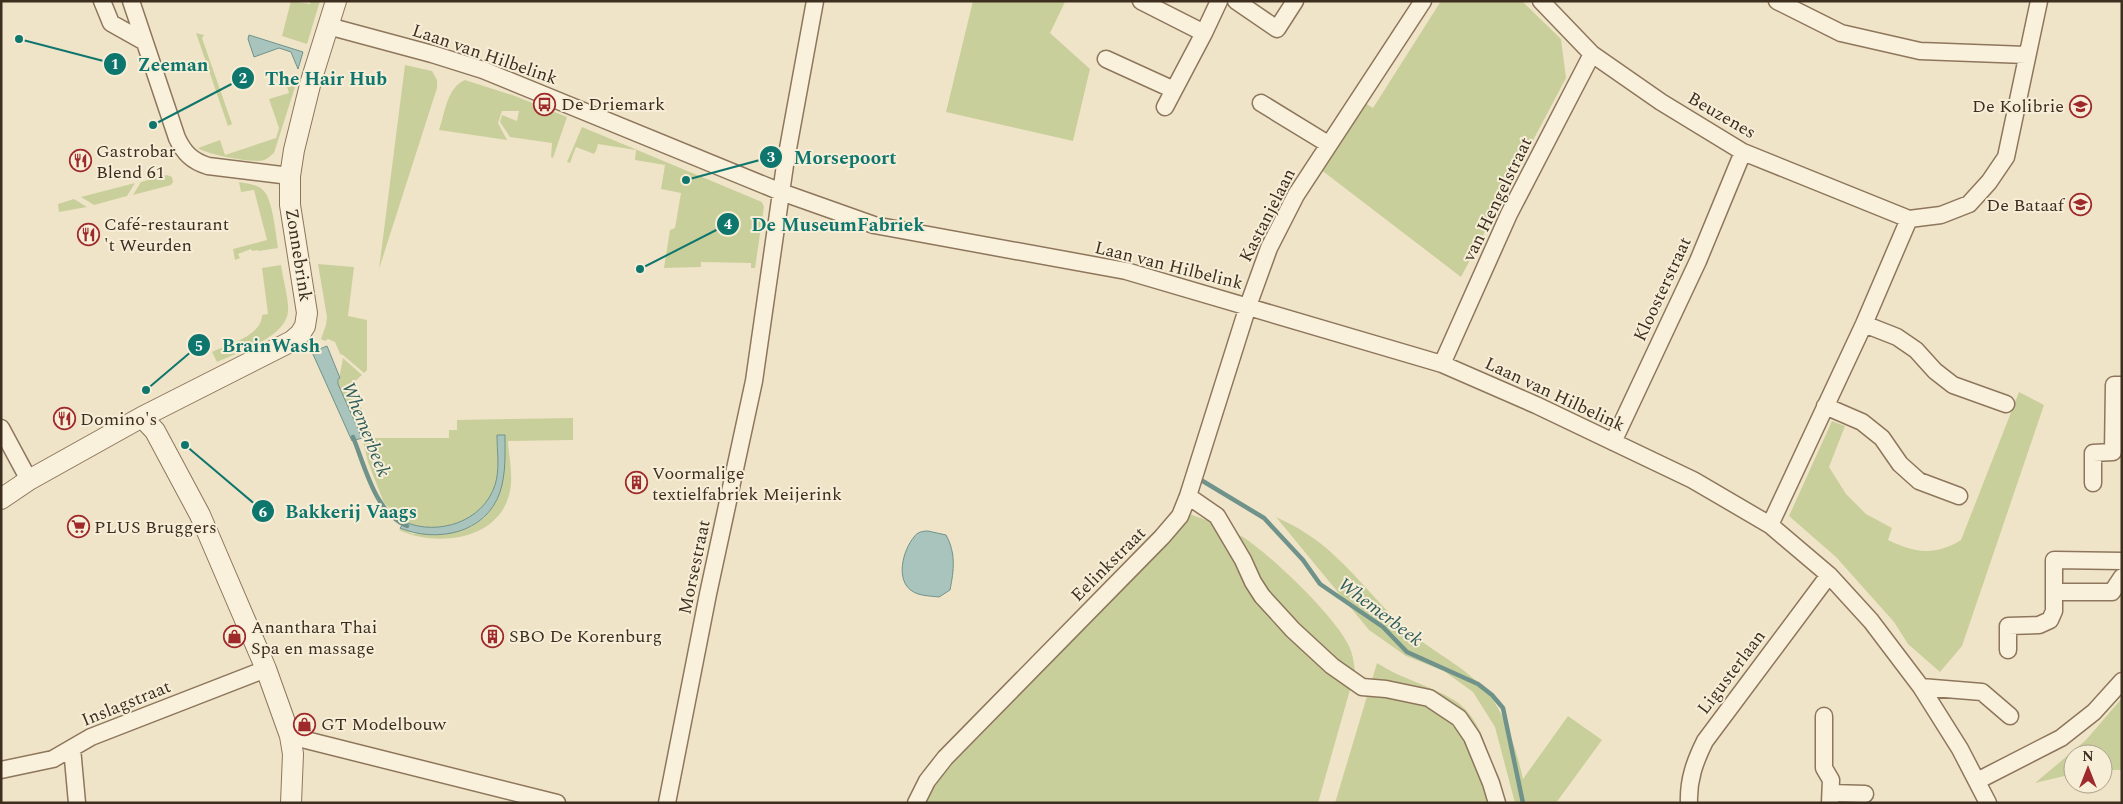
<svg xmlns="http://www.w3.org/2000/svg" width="2123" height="804" viewBox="0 0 2123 804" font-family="Spectral,serif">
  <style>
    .green { fill: #c9cf9b }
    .water { fill: #a9c4bc; stroke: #6f938a }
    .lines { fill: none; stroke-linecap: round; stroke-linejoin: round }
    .stream { stroke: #6f938a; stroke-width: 4.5 }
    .minor-casing { stroke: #8d765c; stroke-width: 19 }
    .tertiary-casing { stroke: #8d765c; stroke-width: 22 }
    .minor { stroke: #faf1dc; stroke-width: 16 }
    .tertiary { stroke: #faf1dc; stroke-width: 20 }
    .labels { text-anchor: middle; stroke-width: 4; stroke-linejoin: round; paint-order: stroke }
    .street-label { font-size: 18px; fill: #3d2e20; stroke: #f7eed8 }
    .poi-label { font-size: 18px; fill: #3d2e20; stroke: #f7eed8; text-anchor: start }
    .water-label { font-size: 19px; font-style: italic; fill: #2f5d5a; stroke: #f7eed8 }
    .leader { fill: none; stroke: #0f766e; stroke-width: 2 }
    .callout-dot { fill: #0f766e; stroke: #f7eed8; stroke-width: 2 }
    .mark-label { font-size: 15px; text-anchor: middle; font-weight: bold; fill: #fff }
    .callout-label { font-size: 19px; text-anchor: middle; font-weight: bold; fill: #0f766e; stroke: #f7eed8; stroke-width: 4; stroke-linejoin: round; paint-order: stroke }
  </style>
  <rect width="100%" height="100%" fill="#f0e4c8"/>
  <path class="green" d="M 291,1 L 310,4 L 311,1 L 320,1 L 307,44 L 282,36 Z
    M 973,1 L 1065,2 L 1050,33 L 1090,69 L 1073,141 L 946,112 Z
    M 1441,1 L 1522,1 L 1561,39 L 1566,78 L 1461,277 L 1320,169 L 1365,103 L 1373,108 Z
    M 196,33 L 204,35 L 202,38 L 232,124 L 228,126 Z
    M 405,65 L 432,71 L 437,80 L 437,88 L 379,269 Z
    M 465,80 L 515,96 L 567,117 L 553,158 L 551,157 L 552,143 L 510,137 L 500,122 L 502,115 L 517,121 L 519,111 L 502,111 L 498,123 L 507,140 L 439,130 C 445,113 447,87 465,80 Z
    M 293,81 L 295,87 L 274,153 C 271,155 268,159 264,160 C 255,164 205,154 198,148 L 220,140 L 225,155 L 276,138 L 279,128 L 269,99 L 289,93 L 286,83 Z
    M 582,127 L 762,202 L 764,207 L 755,268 L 751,268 L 751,263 L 701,262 L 701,267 L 664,268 L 670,230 L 675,228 L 681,193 L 661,189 L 665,165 L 635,160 L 636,150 L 598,144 L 596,151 L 594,154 L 576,147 L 570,163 L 567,162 Z
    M 167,175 L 172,177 L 173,182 L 171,185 L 133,195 L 141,182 Z
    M 239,182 C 248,184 258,184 264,191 C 273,201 276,236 278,248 L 259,251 L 258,250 L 252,251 L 251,249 L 238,254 L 240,258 L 235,260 L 233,249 L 267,240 L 254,190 L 241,192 Z
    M 135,183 L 127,196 L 94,205 L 81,197 Z
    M 74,199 L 87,207 L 59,212 L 58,204 Z
    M 318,264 L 354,267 L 348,316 L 367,320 L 367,370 L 364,373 L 343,355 L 340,354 L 335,342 L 328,339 L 325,341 L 321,339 L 326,325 L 327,317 Z
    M 281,265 C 283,280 289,298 288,312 C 285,338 238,352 217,362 L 212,352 C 228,344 262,336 262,315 L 268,314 L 262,268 Z
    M 343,358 L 362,375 L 352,384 L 373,438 L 449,438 L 449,430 L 457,430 L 457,420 L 573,418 L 573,440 L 508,441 C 509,458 514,478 509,495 C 497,541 435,547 399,530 L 400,528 L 413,534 L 471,527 L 484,518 L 494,506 L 504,435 L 497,435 C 497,452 500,470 495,486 C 483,522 438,536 405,522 L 408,516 L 403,512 L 399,517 L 384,503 L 368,462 L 362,438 L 338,384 Z
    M 2019,392 L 2044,405 L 1962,646 L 1940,672 L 1908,644 L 1894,622 L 1836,557 L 1789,516 L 1832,421 L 1845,426 L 1829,467 L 1846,494 L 1866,514 L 1892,528 L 1888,540 C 1915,553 1935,556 1961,540 Z
    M 1187,513 C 1206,520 1226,527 1243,537 C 1272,556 1335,616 1349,646 C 1353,655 1354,663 1355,672 L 1318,803 L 925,803 L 941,776 L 1163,548 Z
    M 1276,517 C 1298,527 1319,540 1336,557 C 1361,580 1382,608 1408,631 C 1437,655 1471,669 1493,700 C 1508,722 1517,753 1523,779 L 1568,716 L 1602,740 L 1556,803 L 1515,803 L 1495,727 L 1473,692 L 1444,671 L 1406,656 L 1369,630 Z
    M 1377,663 C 1401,679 1430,685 1454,700 C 1486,720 1492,768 1499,803 L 1335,803 Z
    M 2122,698 L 2122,770 L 2103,770 L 2103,754 L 2073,754 L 2073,774 L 2035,783 L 2086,740 Z"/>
  <path class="water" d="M 249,35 L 303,52 L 298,69 L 291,52 L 279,48 L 254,57 L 248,39 Z
    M 327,346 L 340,378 L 338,379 L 338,384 L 362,438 L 352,441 L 312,352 Z
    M 497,435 L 505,435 C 505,454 506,474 500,492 C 486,534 436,543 400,528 L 405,522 C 438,536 483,522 495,485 C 500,470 497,451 497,435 Z
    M 928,531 L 946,535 C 956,553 954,570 950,590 L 939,597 C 931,596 919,596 912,591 C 895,580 903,550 914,537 C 917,532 923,531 928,531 Z"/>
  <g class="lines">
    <path class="stream" d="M 353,437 C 365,466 375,513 407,526
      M 1201,480 L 1264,518 L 1303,560 L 1320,584 L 1383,627 L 1407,652 L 1478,684 L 1492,695 L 1503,708 L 1523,803"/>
    <defs>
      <path id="minor" d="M 102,1 L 111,23 L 143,41
        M 131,1 L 177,138 C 184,153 192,161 208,166 L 290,176
        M 1141,1 L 1204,33 L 1219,1
        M 1236,1 L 1277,29 L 1295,1
        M 1541,1 L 1592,54 L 1661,102 L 1743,152 L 1909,219
        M 1777,1 L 1841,33 L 1920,51 L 2026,55
        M 328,26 L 432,54 L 483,70 L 781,192 L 874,225 L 1126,271 L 1442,364 L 1536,405 L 1693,480 L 1770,525 L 1829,575 L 1871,621 L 1921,687 L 1960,749 L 1988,803
        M 1106,59 L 1174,90
        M 1261,103 L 1328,144
        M 1165,107 L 1204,33
        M 1864,324 L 1897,337 L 1916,350 L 1935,371 L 1953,385 L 2006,404
        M 1442,364 L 1509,214 L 1592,54
        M 1825,406 L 1862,422 L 1882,438 L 1900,464 L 1919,481 L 1959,496
        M 1,428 L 29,480
        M 1613,442 L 1698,261 L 1743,152
        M 2093,483 L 2093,453 L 2113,452 L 2114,385 L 2122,385
        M 1188,496 L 1217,516 L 1243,560 L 1253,582 L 1262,596 L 1293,630 L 1332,666 L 1362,687 L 1386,689 L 1429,698 L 1459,718 L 1472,737 L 1491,783 L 1497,803
        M 1770,525 L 1864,324 L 1909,219 L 1941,215 L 1969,204 L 1989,182 L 2006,157 L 2039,1
        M 2122,561 L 2054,560 L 2054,592 L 2112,592 L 2122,577
        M 2008,650 L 2008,626 L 2039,625 L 2050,620 L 2054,611 L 2054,592
        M 1921,687 L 1982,692 L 2010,716
        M 1824,716 L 1824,768 L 1831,780 L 1830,803
        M 290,736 L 557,803
        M 72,748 L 77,803
        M 1,770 L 53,759 L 91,737 L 266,669
        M 1977,781 L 2061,738 L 2094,712 L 2122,681
        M 1831,793 L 1865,794
        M 667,803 L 708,594 L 754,381 L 785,165 L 815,1
        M 916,803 L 927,781 L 945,758 L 1162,537 L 1180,516 L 1188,496 L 1248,306 L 1269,248 L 1296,195 L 1423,1
        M 1689,803 C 1688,780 1695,761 1705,741 L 1829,575"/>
      <path id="tertiary" d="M 142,417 L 155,431 L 200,515 L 266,669 L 290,736 L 293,754 L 291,803
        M 1,499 L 29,480 L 142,417 L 292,341 L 300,334 L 305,326 L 307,313 L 290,205 L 290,176 L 294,150 L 311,81 L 336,1"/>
    </defs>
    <use href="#minor" class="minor-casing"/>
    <use href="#tertiary" class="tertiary-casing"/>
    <use href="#minor" class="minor"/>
    <use href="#tertiary" class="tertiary"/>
  </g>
  <defs>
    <symbol id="bus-ring" viewBox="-11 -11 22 22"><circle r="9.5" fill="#f7eed8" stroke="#9e2a2b" stroke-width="1.5"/><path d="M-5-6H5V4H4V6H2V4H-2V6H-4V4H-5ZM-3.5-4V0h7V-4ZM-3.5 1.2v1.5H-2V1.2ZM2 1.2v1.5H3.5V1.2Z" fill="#9e2a2b"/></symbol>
    <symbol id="school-ring" viewBox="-11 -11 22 22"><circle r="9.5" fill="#f7eed8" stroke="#9e2a2b" stroke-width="1.5"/><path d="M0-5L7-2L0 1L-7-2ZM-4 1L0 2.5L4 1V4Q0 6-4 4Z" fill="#9e2a2b"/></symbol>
    <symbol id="restaurant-ring" viewBox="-11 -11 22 22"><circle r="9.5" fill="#f7eed8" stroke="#9e2a2b" stroke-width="1.5"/><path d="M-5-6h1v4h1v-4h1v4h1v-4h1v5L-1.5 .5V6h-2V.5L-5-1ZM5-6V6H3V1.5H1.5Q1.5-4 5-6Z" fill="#9e2a2b"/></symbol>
    <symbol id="building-ring" viewBox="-11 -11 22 22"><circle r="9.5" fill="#f7eed8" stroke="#9e2a2b" stroke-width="1.5"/><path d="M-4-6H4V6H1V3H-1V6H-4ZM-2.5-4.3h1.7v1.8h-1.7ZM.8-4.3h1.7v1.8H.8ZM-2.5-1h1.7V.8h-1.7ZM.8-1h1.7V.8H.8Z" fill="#9e2a2b"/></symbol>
    <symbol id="supermarket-ring" viewBox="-11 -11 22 22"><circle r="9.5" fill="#f7eed8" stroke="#9e2a2b" stroke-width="1.5"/><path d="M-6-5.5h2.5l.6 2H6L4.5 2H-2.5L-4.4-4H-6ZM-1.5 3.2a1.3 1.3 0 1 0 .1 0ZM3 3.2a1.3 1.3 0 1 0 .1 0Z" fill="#9e2a2b"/></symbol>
    <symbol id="shop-ring" viewBox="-11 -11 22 22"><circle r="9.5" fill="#f7eed8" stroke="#9e2a2b" stroke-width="1.5"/><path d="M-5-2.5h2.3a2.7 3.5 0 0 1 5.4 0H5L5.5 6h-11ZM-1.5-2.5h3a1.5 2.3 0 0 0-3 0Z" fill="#9e2a2b"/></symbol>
  </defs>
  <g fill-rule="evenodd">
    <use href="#bus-ring" x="532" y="92" width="25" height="25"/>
    <use href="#school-ring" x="2068" y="94" width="25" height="25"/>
    <use href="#restaurant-ring" x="68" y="148" width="25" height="25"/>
    <use href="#school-ring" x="2068" y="192" width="25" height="25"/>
    <use href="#restaurant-ring" x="76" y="222" width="25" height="25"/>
    <use href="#restaurant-ring" x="52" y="406" width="25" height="25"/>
    <use href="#building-ring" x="624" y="470" width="25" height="25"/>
    <use href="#supermarket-ring" x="66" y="514" width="25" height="25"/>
    <use href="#building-ring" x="480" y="624" width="25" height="25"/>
    <use href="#shop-ring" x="222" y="624" width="25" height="25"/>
    <use href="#shop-ring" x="292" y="712" width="25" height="25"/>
  </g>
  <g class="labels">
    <g class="street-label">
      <text transform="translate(485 54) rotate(19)" y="6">Laan van Hilbelink</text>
      <text transform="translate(1722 115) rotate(30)" y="6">Beuzenes</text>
      <text transform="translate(1497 199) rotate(-64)" y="6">van Hengelstraat</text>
      <text transform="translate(1267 215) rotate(-63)" y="6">Kastanjelaan</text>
      <text transform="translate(299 255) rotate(81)" y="6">Zonnebrink</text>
      <text transform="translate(1169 265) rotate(14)" y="6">Laan van Hilbelink</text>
      <text transform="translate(1662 289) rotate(-65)" y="6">Kloosterstraat</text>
      <text transform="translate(1555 394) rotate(25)" y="6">Laan van Hilbelink</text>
      <text transform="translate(1108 564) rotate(-45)" y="6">Eelinkstraat</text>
      <text transform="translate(694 567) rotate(-78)" y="6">Morsestraat</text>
      <text transform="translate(1731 672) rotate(-53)" y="6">Ligusterlaan</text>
      <text transform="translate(126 703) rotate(-22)" y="6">Inslagstraat</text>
    </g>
    <g class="poi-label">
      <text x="561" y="110">De Driemark</text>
      <text x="2064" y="112" text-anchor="end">De Kolibrie</text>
      <text x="96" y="157">Gastrobar<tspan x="96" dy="21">Blend 61</tspan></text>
      <text x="2064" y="211" text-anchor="end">De Bataaf</text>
      <text x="104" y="230">Café-restaurant<tspan x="104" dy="21">'t Weurden</tspan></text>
      <text x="80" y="425">Domino's</text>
      <text x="652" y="479">Voormalige<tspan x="652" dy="21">textielfabriek Meijerink</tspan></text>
      <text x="94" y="533">PLUS Bruggers</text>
      <text x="251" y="633">Ananthara Thai<tspan x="251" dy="21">Spa en massage</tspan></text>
      <text x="509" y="642">SBO De Korenburg</text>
      <text x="321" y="730">GT Modelbouw</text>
    </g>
    <g class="water-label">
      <text transform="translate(367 429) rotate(68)" y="7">Whemerbeek</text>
      <text transform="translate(1381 611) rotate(37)" y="7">Whemerbeek</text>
    </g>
  </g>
  <path class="leader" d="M19 39L115 64M153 125L243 78M686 180L771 157M640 269L728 224M146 390L199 345M185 445L263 511"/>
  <g class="callout-dot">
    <circle cx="19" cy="39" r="5"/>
    <circle cx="153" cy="125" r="5"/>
    <circle cx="686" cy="180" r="5"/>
    <circle cx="640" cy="269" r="5"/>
    <circle cx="146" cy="390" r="5"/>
    <circle cx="185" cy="445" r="5"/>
    <circle cx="115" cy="64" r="12"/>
    <circle cx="243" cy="78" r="12"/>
    <circle cx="771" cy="157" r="12"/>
    <circle cx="728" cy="224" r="12"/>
    <circle cx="199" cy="345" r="12"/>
    <circle cx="263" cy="511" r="12"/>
  </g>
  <g class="mark-label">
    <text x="115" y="69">1</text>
    <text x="243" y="83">2</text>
    <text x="771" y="162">3</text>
    <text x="728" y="229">4</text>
    <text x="199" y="351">5</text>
    <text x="263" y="517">6</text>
  </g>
  <g class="callout-label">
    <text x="173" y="71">Zeeman</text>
    <text x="326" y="85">The Hair Hub</text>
    <text x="845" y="164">Morsepoort</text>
    <text x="838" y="231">De MuseumFabriek</text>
    <text x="271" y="352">BrainWash</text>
    <text x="351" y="518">Bakkerij Vaags</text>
  </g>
  <rect width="2123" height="804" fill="none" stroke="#3d2e20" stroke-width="5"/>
  <g transform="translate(2088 769)"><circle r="24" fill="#f7eed8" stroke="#ada18e"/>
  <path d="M0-4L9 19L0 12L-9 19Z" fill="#9e2a2b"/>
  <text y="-8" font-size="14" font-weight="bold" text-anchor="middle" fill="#3d2e20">N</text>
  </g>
</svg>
